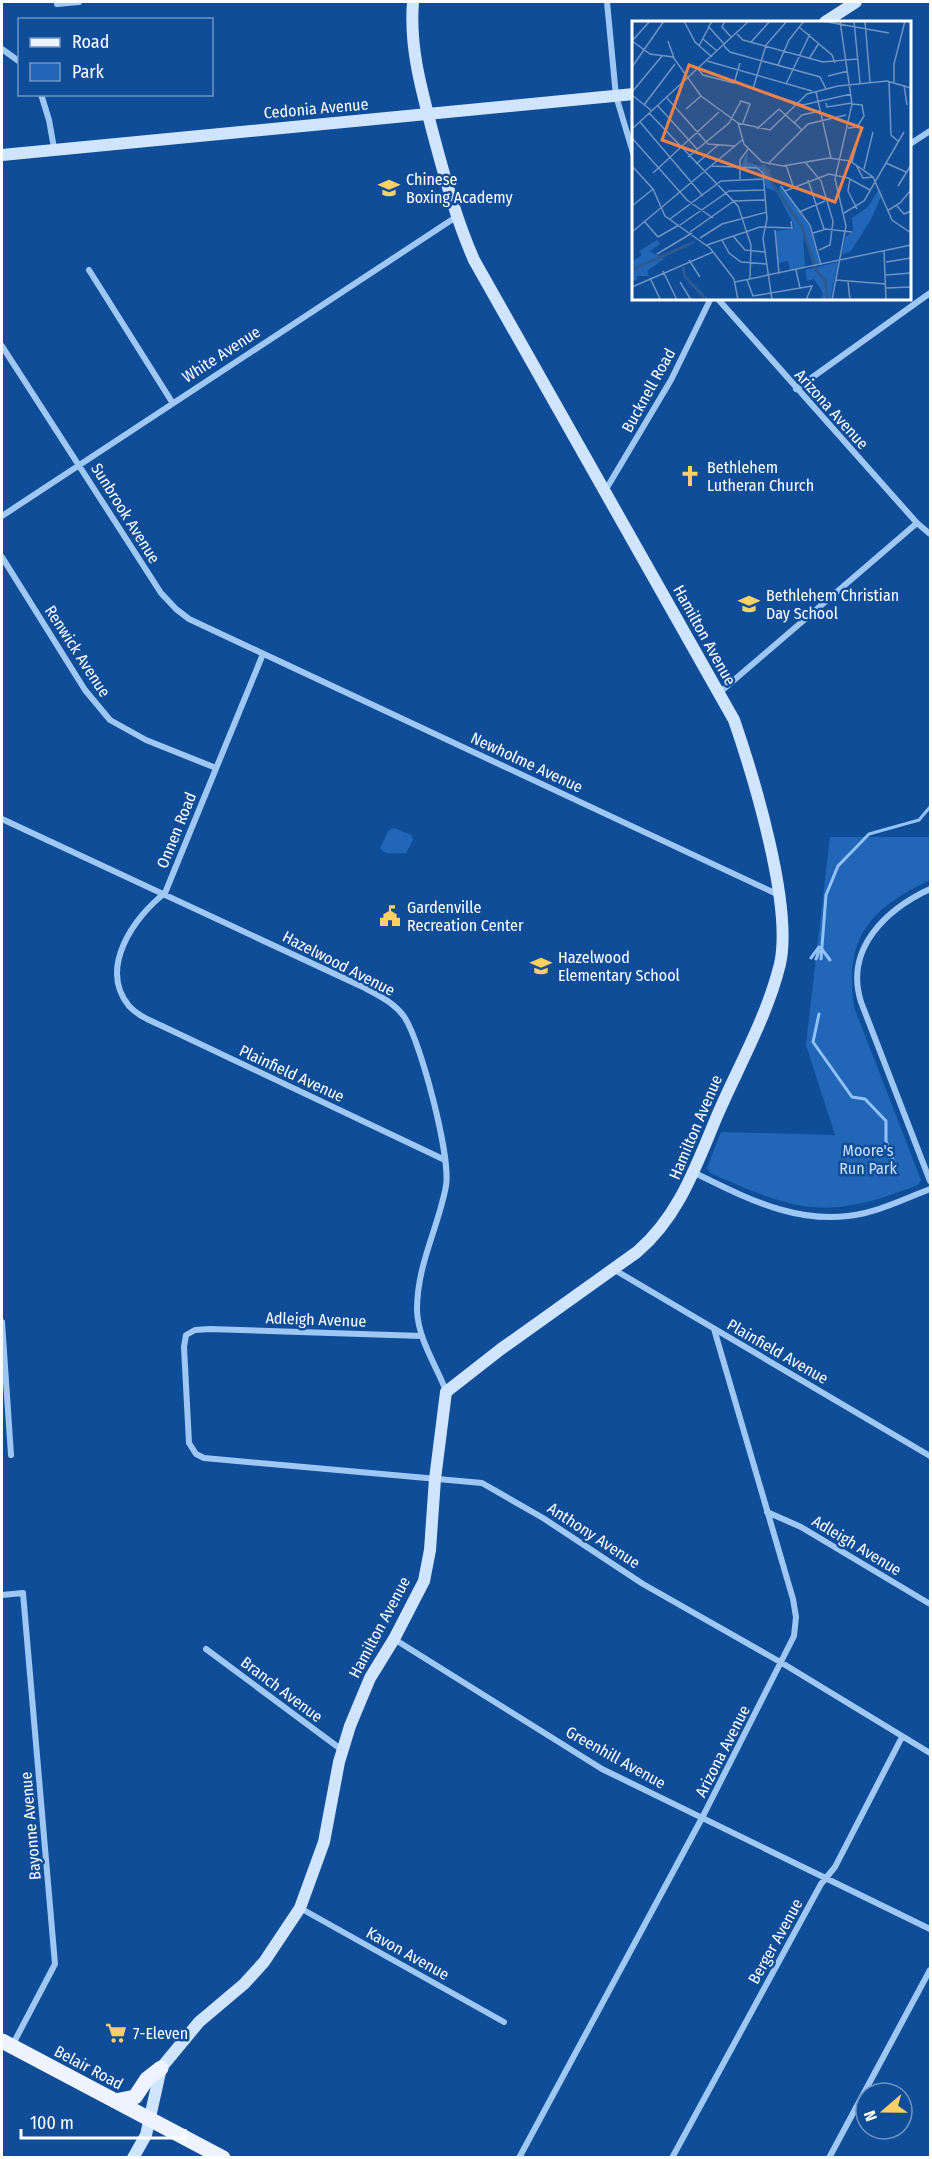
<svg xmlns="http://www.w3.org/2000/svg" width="932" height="2159" viewBox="0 0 932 2159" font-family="'Fira Sans Condensed',sans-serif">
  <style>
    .green { fill: #2267b7 }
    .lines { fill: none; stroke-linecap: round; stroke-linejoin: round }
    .stream { stroke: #91c2f8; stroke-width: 3 }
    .street { stroke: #9fc7f4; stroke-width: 6 }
    .secondary { stroke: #cfe4fd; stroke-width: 12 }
    .primary { stroke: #edf4ff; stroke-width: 15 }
    .labels { text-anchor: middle; stroke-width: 5; stroke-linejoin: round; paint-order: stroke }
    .street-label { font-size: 16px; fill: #fff; stroke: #0f4d98 }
    .poi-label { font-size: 16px; fill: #fff; stroke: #0f4d98; text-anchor: start }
    .park-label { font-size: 16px; fill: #c8e1fe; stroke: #0f4d98 }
    .inset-river { fill: none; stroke: #2d5a91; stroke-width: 3 }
    .inset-road { fill: none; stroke: #6f94c1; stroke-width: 1.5 }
    .view { fill: #ee8249; fill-opacity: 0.15; stroke: #ee8249; stroke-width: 3 }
    .inset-edge { fill: none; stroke: #fff; stroke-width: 3 }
  </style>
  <rect width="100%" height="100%" fill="#0f4d98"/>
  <path class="green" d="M 394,828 L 411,835 L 413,840 L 406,853 C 397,853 385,856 380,848 L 389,830 Z
    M 830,837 L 930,837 L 930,880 C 870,909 844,936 854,1007 L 921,1180 L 918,1185 C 825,1221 799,1212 710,1173 L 707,1168 L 721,1132 L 835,1135 L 806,1045 Z"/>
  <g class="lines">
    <path class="stream" d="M 821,948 L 830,960
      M 811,958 L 819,947
      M 816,959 L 819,951
      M 821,959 L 826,895 L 838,866 L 869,834 L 919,820 L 930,807
      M 819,1014 L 813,1042 L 852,1097 L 865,1099 L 886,1121 L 886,1141 L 893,1160"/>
    <path class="street" d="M 607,2 L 616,96 L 634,156
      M 57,4 L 79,2
      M 2,49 L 20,62
      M 41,94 L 49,120 L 54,148
      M 910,144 L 930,131
      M 89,270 L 172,402
      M 717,298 L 917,523 L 930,534
      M 2,346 L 161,593 L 176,609 L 189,619 L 779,895
      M 796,389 L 930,293
      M 605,491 L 671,380 L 711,298
      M 2,516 L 456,217
      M 2,557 L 85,690 L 110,720 L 146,740 L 216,768
      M 263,654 L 165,893 C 134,917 98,968 129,1006 C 137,1015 149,1020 160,1025 L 445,1160
      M 719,693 L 917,523
      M 2,819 L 365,988 C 380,996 396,1004 405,1018 C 421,1043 451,1157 446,1186 C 438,1229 417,1264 417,1310 C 418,1339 436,1365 446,1391
      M 930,889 C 887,909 844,948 861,1002 L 930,1181
      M 693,1172 C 748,1199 802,1228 865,1213 C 887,1208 909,1197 930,1189
      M 613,1269 L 930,1456
      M 2,1322 L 11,1455
      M 422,1336 L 210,1329 L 195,1330 L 186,1335 L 184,1347 L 189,1443 L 196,1454 L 204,1458 L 482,1483 L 543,1518 L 643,1584 L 782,1663 L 930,1753
      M 767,1512 L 801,1527 L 930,1604
      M 2,1595 L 23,1593 L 55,1964 L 12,2046
      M 394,1639 L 602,1769 L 930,1929
      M 206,1649 L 342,1750
      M 300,1908 L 504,2022
      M 519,2158 L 702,1818 L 794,1636 L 796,1617 L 793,1599 L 714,1329
      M 672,2158 L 821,1884 L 835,1867 L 902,1737
      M 829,2158 L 930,1970"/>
    <path class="secondary" d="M 825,22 L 856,2
      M 2,155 L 634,94
      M 133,2158 L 146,2135 L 161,2068 L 199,2022 L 244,1984 L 264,1962 L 300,1908 L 324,1842 L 339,1762 L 350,1726 L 370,1678 L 394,1639 L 424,1581 L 430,1550 L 435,1479 L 446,1392 L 501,1349 L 637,1252 C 679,1216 696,1166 717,1116 C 738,1067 767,1017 780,964 C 793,906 754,778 734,720 L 474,260 C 457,221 446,182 435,141 C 423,95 409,50 413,2"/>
    <path class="primary" d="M 2,2041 L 223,2158
      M 115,2101 L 135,2097 L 147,2079 L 161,2068"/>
  </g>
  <defs>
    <symbol id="school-bare" viewBox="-9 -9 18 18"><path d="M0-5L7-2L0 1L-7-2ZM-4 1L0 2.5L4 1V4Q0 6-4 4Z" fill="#ffd063" stroke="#0f4d98" stroke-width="2.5" paint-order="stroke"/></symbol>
    <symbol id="church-bare" viewBox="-9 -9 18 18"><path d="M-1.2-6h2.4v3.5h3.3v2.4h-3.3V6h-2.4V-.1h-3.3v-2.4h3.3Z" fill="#ffd063" stroke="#0f4d98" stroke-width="2.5" paint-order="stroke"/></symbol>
    <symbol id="civic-bare" viewBox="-9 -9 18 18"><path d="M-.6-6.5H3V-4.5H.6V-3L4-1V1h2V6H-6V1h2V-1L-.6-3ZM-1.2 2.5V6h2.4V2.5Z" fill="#ffd063" stroke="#0f4d98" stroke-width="2.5" paint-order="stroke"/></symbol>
    <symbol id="supermarket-bare" viewBox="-9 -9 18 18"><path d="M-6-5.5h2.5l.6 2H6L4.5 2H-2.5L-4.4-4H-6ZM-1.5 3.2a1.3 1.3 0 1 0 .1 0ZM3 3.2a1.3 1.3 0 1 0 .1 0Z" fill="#ffd063" stroke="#0f4d98" stroke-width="2.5" paint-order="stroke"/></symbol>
  </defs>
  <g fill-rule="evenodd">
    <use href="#school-bare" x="374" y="173" width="30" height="30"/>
    <use href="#church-bare" x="675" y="461" width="30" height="30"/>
    <use href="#school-bare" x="734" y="589" width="30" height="30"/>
    <use href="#civic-bare" x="375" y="901" width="30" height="30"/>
    <use href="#school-bare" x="526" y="951" width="30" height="30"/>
    <use href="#supermarket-bare" x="101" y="2018" width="30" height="30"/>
  </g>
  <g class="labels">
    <g class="street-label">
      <text transform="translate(316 108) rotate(-5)" y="6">Cedonia Avenue</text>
      <text transform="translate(221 354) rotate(-33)" y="6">White Avenue</text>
      <text transform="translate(648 390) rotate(-61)" y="6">Bucknell Road</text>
      <text transform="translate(832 409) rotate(48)" y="6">Arizona Avenue</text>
      <text transform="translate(126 513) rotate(58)" y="6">Sunbrook Avenue</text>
      <text transform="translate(705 635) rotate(61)" y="6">Hamilton Avenue</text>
      <text transform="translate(78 651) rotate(57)" y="6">Renwick Avenue</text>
      <text transform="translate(527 762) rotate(25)" y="6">Newholme Avenue</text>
      <text transform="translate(176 830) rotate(-68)" y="6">Onnen Road</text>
      <text transform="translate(339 963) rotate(27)" y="6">Hazelwood Avenue</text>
      <text transform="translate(292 1073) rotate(25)" y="6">Plainfield Avenue</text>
      <text transform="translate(695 1127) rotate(-67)" y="6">Hamilton Avenue</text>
      <text transform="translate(316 1319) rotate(2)" y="6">Adleigh Avenue</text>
      <text transform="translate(778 1351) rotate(30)" y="6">Plainfield Avenue</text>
      <text transform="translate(594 1535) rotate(33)" y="6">Anthony Avenue</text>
      <text transform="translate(857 1545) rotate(31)" y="6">Adleigh Avenue</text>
      <text transform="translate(379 1627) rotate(-62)" y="6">Hamilton Avenue</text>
      <text transform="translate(282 1689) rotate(37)" y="6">Branch Avenue</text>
      <text transform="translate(722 1751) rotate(-63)" y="6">Arizona Avenue</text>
      <text transform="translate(616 1757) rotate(29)" y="6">Greenhill Avenue</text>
      <text transform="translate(30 1826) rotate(-95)" y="6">Bayonne Avenue</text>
      <text transform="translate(775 1941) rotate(-61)" y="6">Berger Avenue</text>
      <text transform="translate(408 1953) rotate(29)" y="6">Kavon Avenue</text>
      <text transform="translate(89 2067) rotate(28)" y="6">Belair Road</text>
    </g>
    <g class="poi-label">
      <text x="406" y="185">Chinese<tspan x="406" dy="18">Boxing Academy</tspan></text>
      <text x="707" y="473">Bethlehem<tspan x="707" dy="18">Lutheran Church</tspan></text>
      <text x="766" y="601">Bethlehem Christian<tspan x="766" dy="18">Day School</tspan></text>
      <text x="407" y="913">Gardenville<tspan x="407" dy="18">Recreation Center</tspan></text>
      <text x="558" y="963">Hazelwood<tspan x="558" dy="18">Elementary School</tspan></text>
      <text x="133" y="2039">7-Eleven</text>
    </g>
    <g class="park-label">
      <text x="868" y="1156">Moore's<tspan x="868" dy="18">Run Park</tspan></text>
    </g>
  </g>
  <g transform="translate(632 21)">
    <rect width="279" height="279" fill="#0f4d98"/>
    <path d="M 116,129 L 115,141 L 139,149 L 136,157 L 147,171 L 148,163 L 177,204 L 188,243 L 183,245 L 171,211 L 173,247 L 158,250 L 156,240 L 146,242 L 144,210 L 161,208 L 162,204 L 144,170 L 134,167 L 130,148 L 109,146 ZM 247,168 L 250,174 L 238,200 L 219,230 L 210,234 L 213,217 L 221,210 L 220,197 L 236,186 ZM 25,219 L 28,223 L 18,230 L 32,238 L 15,250 L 17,255 L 5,255 L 5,259 L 0,260 L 0,241 L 10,234 L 7,230 ZM 206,241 L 198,279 L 188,279 L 191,273 L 188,267 L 182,258 L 175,260 L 173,249 Z" fill="#2267b7"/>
    <path class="inset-river" d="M 130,144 L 136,149 L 140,162 L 170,206 L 184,249 L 193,260 L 196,279M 51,246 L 53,256 L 75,279M 2,248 L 62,221"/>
    <path class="inset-road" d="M 52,0 L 63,21 L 80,36M 93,0 L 90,6 L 100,17M 190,0 L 257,12M 222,0 L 228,62M 233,0 L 238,61M 76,5 L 93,24M 167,6 L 200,34 L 203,42M 105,13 L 111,19 L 191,41 L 225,38M 71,18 L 85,30M 0,20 L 18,33 L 41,36 L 69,75 L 106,102 L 112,123 L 130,141 L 151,145 L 197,137 L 218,140 L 241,156 L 260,199 L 279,212M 0,20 L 18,0M 36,20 L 42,37M 119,21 L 138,0M 67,25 L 80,0M 92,25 L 98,31 L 188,56 L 194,68M 177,38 L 187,22M 75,40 L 180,70M 146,44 L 157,19 L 172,0M 0,46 L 32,0M 66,48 L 71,54 L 102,62 L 108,42M 196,55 L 216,50M 257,61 L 259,114 L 267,121M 262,61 L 262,43 L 273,0M 154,63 L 178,13M 272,64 L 275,84M 113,65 L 171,84 L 219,73M 121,68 L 134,24 L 155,0M 0,71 L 30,35M 184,71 L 199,137M 0,74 L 20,90M 35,77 L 76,123 L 103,125M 194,82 L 195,86 L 220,82M 12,84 L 43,43M 26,85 L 65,128M 54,88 L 69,75M 17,92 L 106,185 L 119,224 L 118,258M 8,101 L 71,175M 106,102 L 138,109 L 175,73 L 206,65 L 255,60 L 279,67M 162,102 L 170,94 L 188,90M 216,107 L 225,106 L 232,95 L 230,84 L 220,83M 0,108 L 117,0M 125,108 L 147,88 L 170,109M 0,117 L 55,179 L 81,197M 56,136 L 97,102 L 109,80 L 118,83 L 111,102M 173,141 L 189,160 L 201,200 L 198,224 L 187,229M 220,141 L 228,111M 254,142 L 274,151M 64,143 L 86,124M 136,143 L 176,103 L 214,94M 154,144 L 161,165M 224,144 L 231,157 L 241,156M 0,145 L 21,168 L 33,195 L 78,227 L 102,258 L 106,279M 80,145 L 125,147 L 131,152 L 135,198 L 131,217 L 140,279M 232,148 L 241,111M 21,152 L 87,91M 108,158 L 108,139 L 116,128M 218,158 L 216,170 L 225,188M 176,159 L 192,208M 149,165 L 178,204 L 189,244M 266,165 L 279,144M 153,170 L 197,153 L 216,157 L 238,169M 0,185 L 21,168M 265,185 L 272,193 L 279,190M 255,190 L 268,182 L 279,169M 167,191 L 193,180M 212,192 L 232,180 L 272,111M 38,198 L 89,160 L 132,158M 12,200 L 26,216 L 47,204M 48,204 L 97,170 L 133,169M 143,209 L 147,253M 0,211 L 110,119M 58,211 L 102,180 L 134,179M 181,212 L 194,208 L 220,211M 101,215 L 113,229 L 133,231M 68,217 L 90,203 L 135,191M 90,219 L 97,232 L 109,241 L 134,243M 75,224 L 128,206 L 160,207 L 159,200M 252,230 L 254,279M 25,233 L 60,212M 57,239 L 68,256M 254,241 L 279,237M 164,249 L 168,267M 31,250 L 45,279M 254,254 L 279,252M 18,257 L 28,278M 115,259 L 121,275 L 180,265 L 174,279M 204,259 L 254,263M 48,261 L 59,279M 103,261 L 279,224M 216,261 L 218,279M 0,266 L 81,231M 254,267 L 279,266M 200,279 L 214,205 L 203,158 L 220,83 L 208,0"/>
    <path class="view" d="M 57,44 L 230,107 L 203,181 L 30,119 Z"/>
    <rect width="279" height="279" class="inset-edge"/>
  </g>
  <rect width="932" height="2159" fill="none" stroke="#ffffff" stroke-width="6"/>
  <rect x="18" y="18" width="195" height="78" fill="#0f4d98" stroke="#6f94c1" stroke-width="1.5"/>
  <rect x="30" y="38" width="30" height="9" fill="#edf4ff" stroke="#6f94c1" stroke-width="1.5"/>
  <text x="72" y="48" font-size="18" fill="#ffffff">Road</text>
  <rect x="30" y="63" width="30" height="18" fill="#2267b7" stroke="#6f94c1" stroke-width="1.5"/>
  <text x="72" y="78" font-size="18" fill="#ffffff">Park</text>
  <g transform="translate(884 2111) rotate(250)"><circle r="28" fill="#0f4d98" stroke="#6f94c1" stroke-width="1.5"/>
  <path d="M0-4.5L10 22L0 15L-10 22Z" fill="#ffd063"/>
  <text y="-9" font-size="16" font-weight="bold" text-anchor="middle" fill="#ffffff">N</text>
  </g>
  <path d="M21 2129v9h164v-9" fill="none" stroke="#ffffff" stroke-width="3"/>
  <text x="30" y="2129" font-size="18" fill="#ffffff" stroke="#0f4d98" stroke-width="4.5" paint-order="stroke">100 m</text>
</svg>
